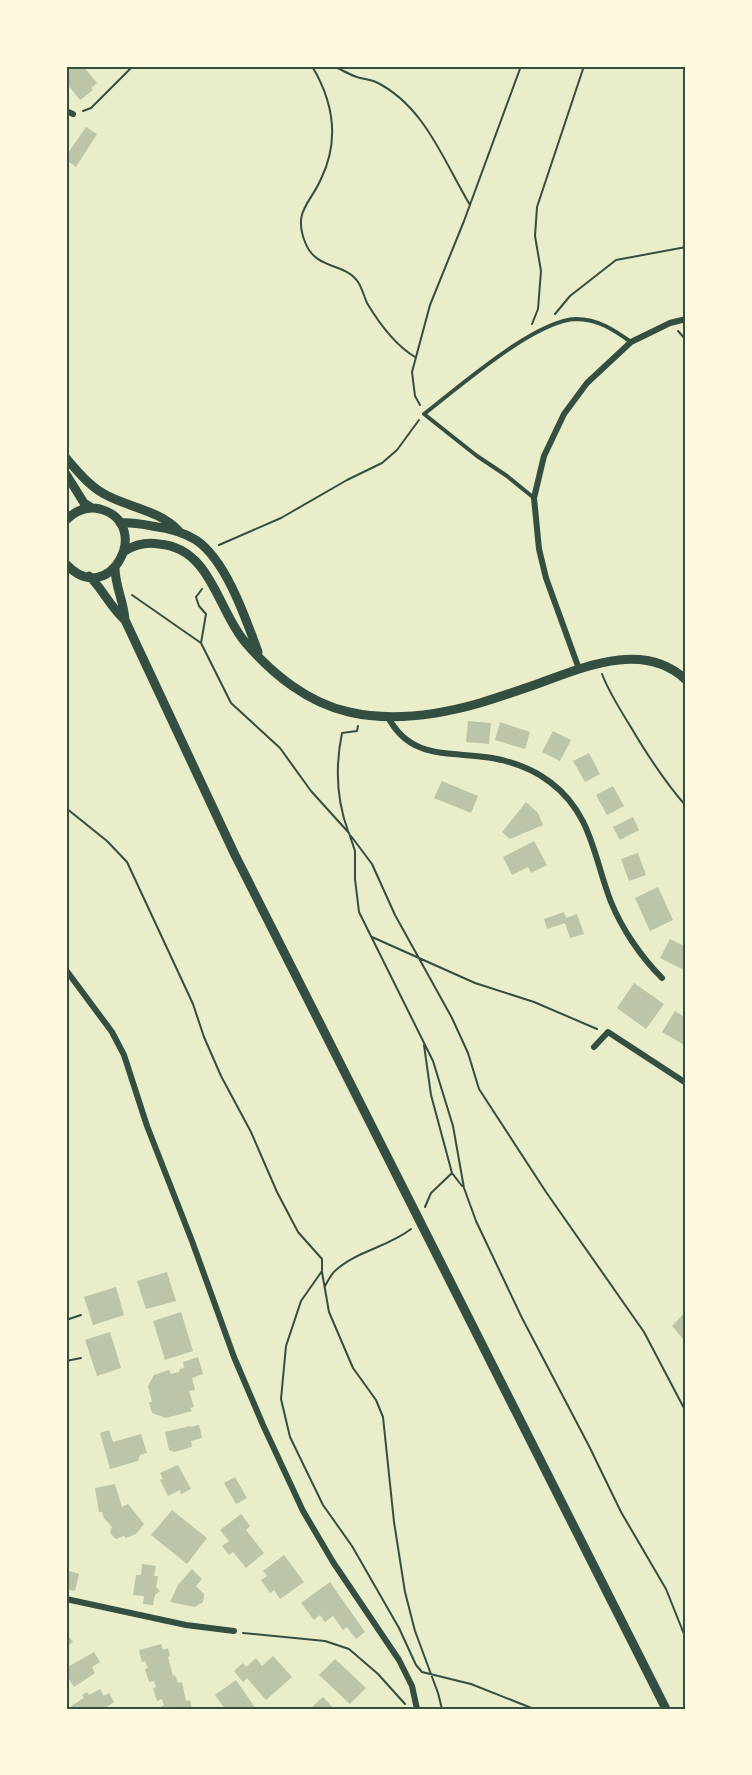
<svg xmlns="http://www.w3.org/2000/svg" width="752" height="1775" viewBox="0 0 752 1775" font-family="Figtree,sans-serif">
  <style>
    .building { fill: #bcc5a7 }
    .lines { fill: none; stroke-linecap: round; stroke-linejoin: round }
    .path { stroke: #344e41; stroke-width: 2 }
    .service { stroke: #344e41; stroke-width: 4 }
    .minor { stroke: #344e41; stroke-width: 6 }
    .secondary { stroke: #344e41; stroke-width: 9 }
    .neatline { fill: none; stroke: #344e41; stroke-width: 2 }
  </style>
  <rect width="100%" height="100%" fill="#e9edc9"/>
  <path class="building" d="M 70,66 L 83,66 L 97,83 L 91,88 L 93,90 L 80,100 L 68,85 L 66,86 L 66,69 Z
    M 86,127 L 97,134 L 76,167 L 66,160 L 66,156 Z
    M 468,721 L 491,723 L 489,744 L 466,742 Z
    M 500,722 L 530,732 L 525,749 L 495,740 Z
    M 553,731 L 571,740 L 560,761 L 542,752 Z
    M 589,753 L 600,774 L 585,782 L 573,761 Z
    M 442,781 L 478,796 L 471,813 L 434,798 Z
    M 613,786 L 624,806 L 607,815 L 596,795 Z
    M 526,802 L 538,813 L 543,825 L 510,839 L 502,832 Z
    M 633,817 L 639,830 L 620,840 L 613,827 Z
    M 534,841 L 547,865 L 531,873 L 528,867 L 512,875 L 503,857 Z
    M 638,853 L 646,875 L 629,881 L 621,859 Z
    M 658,887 L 673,920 L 650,931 L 635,898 Z
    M 564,912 L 566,918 L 577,914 L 584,934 L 570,938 L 565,923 L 547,929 L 544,919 Z
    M 670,939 L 686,947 L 686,971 L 660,958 Z
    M 634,983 L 664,1004 L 646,1029 L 617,1008 Z
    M 675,1011 L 686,1018 L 686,1046 L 662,1032 Z
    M 167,1272 L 176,1301 L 146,1309 L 137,1281 Z
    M 116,1287 L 124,1315 L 93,1325 L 84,1297 Z
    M 686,1311 L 686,1343 L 672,1326 Z
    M 181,1312 L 193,1351 L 165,1360 L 153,1321 Z
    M 110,1332 L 121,1368 L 97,1376 L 85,1340 Z
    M 198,1357 L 203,1374 L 192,1378 L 195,1390 L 189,1391 L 194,1407 L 190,1408 L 192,1411 L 166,1418 L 152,1413 L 149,1402 L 152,1402 L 148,1386 L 154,1375 L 169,1370 L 171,1374 L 179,1372 L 180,1369 L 184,1368 L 183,1362 Z
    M 199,1425 L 202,1438 L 191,1441 L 192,1447 L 174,1452 L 169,1450 L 165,1432 L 190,1426 L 190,1427 Z
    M 109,1430 L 113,1442 L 141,1434 L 147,1453 L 140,1455 L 138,1461 L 110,1469 L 100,1433 Z
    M 178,1465 L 191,1489 L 181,1494 L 180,1490 L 168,1496 L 160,1480 L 163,1479 L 160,1473 Z
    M 235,1477 L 247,1498 L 236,1504 L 224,1483 Z
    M 115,1484 L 122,1507 L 128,1504 L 144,1524 L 136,1534 L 126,1538 L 124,1536 L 116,1539 L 110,1533 L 112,1527 L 104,1518 L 102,1512 L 99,1512 L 95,1488 Z
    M 172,1510 L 207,1538 L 187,1564 L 151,1535 Z
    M 241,1514 L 250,1526 L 246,1530 L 264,1553 L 246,1568 L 233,1552 L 229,1555 L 222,1546 L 229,1541 L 220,1530 Z
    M 284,1555 L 304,1582 L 280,1599 L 274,1590 L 270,1593 L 261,1580 L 267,1576 L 263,1571 Z
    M 142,1564 L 156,1566 L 154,1576 L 158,1576 L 156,1587 L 160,1591 L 155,1595 L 153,1605 L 143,1604 L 144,1596 L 133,1595 L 136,1575 L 141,1575 Z
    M 192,1569 L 202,1579 L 196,1586 L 204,1594 L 203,1602 L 195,1607 L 170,1602 L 178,1585 Z
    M 66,1570 L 79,1574 L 75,1591 L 66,1589 Z
    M 330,1582 L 365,1632 L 356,1639 L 347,1627 L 343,1630 L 333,1616 L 325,1622 L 320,1615 L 314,1620 L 301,1603 Z
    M 66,1633 L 73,1642 L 66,1647 Z
    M 161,1644 L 163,1650 L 168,1648 L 170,1656 L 168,1657 L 173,1676 L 175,1675 L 178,1683 L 182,1682 L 186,1701 L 190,1700 L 192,1709 L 162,1709 L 161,1706 L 164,1706 L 162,1699 L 157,1701 L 153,1688 L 156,1687 L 154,1681 L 149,1682 L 145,1669 L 148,1668 L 145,1661 L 142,1662 L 139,1650 Z
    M 94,1652 L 100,1662 L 92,1667 L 95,1673 L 74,1687 L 66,1674 L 66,1668 Z
    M 273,1656 L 292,1677 L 266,1700 L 247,1678 L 243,1682 L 234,1671 L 243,1663 L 246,1667 L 256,1658 L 262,1666 Z
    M 335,1659 L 366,1688 L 350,1704 L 319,1675 Z
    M 236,1680 L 256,1709 L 225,1709 L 215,1695 Z
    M 100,1689 L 104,1696 L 109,1693 L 114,1702 L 104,1709 L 72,1709 L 71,1706 L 84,1698 L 82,1695 L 87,1692 L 89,1695 Z
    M 323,1697 L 334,1709 L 310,1709 Z"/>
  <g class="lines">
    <path class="path" d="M 312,66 C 334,103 340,140 321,179 C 310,204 293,211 305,242 C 316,271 345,262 358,282 C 362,288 364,296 367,303 C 379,323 395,345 415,357
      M 333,66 C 340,69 347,73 354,76 C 361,79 369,79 376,82 C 425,106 444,162 470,205
      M 83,111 L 91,108 L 133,66
      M 555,314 L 570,296 L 616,260 L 686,247
      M 532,324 L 538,309 L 541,271 L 535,236 L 537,207 L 584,66
      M 678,331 L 686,340
      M 420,405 L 415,396 L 412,372 L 430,305 L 464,221 L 521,66
      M 219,545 L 281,518 L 347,480 L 382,463 L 397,450 L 419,420
      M 202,589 L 196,597 L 199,606 L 206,614 L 201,643 L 231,703 L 280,748 L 311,791 L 349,833 L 355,851 L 355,879 L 359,912 L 433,1061 L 453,1126 L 464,1188 L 476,1221 L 522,1318 L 589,1446 L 621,1512 L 666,1589 L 686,1639
      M 132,595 L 201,643
      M 602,674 C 609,692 619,708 629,724 C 646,753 664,781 686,806
      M 66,808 L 107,841 L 127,862 L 193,1004 L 204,1037 L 221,1076 L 251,1132 L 277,1192 L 298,1232 L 322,1259 L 322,1271 L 301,1301 L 286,1346 L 281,1399 L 290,1437 L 323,1505 L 352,1546 L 399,1628 L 416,1665 L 422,1672 L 471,1684 L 534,1709
      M 348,831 C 336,798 335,767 342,733 L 357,731 L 358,726
      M 351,836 L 372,864 L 395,915 L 452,1018 L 468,1053 L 479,1089 L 546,1192 L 644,1332 L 686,1412
      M 372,937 L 475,983 L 534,1002 L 597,1029
      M 424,1045 L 431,1095 L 452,1173
      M 425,1207 L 431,1193 L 452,1173 L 462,1186
      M 322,1272 L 329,1312 L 353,1368 L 376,1400 L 383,1417 L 394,1522 L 405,1592 L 415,1631 L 438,1693 L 442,1709
      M 325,1286 C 328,1281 331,1274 336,1270 C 357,1251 388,1247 411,1229
      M 66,1320 L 81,1315
      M 66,1361 L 81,1358
      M 243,1633 L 325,1641 L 349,1649 L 378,1674 L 405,1704"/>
    <path class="service" d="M 534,498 L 507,476 L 477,456 L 424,414 C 459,387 535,320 576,319 C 598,319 614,330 631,342"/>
    <path class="minor" d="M 66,111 L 73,114
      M 579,669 L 546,578 L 539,549 L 534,498 L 544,456 L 564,414 L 587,383 L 631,342 L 670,323 L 686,319
      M 388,717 C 411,761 451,751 492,758 C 514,762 533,769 550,782 C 592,813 594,859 611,902 C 622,929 641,957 662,978
      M 66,970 L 112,1032 L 124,1055 L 147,1126 L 192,1241 L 234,1357 L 263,1425 L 303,1511 L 333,1562 L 399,1660 L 412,1686 L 417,1709
      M 594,1047 L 608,1032 L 686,1083
      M 66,1599 L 186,1625 L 234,1631"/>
    <path class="secondary" d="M 66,458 C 78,472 91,488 108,496 C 132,508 160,511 179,531
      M 66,474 L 84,503 L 92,508
      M 66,520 C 75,511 87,506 100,509 C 155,524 109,611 66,564
      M 120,523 C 131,522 141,524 152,526 C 167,528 183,532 196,540 C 226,560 246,619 258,652
      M 125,551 C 136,544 146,542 159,544 C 211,548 217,609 245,642 C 272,674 308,703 349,712 C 392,722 438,715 480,703 C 500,697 520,690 540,683 C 586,666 645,641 686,680
      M 115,568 C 115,586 124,602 125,620 L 235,855 L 666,1709
      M 89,576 C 103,589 110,607 125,620"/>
  </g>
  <rect width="752" height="1775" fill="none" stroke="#fefae0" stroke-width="135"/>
  <rect x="68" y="68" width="616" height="1640" class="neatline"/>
</svg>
